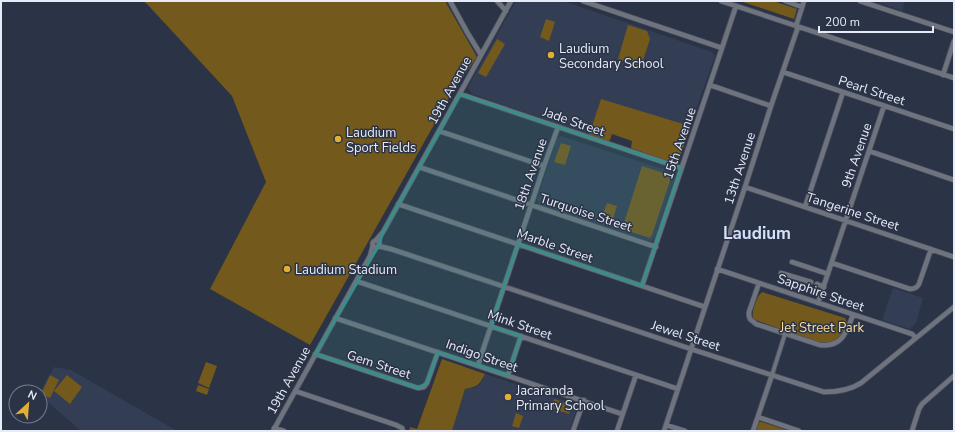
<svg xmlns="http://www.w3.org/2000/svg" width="955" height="432" viewBox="0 0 955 432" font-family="'Nunito Sans',sans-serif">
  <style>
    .built { fill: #333e55 }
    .green { fill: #73591b }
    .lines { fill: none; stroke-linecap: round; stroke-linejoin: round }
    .pedestrian-casing { stroke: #495062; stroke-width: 5.5 }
    .minor-casing { stroke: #495062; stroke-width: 6 }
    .pedestrian { stroke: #6f737d; stroke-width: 3.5 }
    .minor { stroke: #6f737d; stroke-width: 4.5 }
    .marked { fill: #3a8d89; fill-opacity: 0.2; stroke: #3a8d89; stroke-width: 3; stroke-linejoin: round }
    .poi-dot { fill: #e0b034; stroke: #2b3346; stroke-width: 1.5 }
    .labels { text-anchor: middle; stroke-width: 3; stroke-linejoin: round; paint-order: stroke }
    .poi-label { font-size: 13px; fill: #e6ebf7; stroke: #2b3346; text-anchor: start }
    .street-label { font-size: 13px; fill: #e6ebf7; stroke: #2b3346 }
    .park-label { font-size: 13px; fill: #fcde9c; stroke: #2b3346 }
    .district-label { font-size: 17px; font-weight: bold; fill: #d7e2fa; stroke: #2b3346 }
  </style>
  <rect width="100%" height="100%" fill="#2b3346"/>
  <path class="built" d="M 516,1 L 563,1 L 712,52 L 715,56 L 690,126 L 601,100 L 589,135 L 472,94 L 468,87 Z
    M 875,1 L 905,1 L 902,11 Z
    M 561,136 L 672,172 L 675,177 L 655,237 L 651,242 L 540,206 L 537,200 L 557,138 Z
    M 893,288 L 923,298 L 916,323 L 910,329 L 882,320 Z
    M 54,367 L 71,370 L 177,431 L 81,431 L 40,395 L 40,392 Z
    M 485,374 L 578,405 L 569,431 L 452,431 L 465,389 L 474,388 L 480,384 Z"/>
  <path class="green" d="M 143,1 L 445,1 L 477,57 L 453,91 L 310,345 L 210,289 L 266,182 L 232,96 L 147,4 Z
    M 740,1 L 773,1 L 797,9 L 794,19 Z
    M 546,19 L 555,22 L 549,41 L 540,37 Z
    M 628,25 L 647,31 L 650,39 L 641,67 L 618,59 Z
    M 497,39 L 505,44 L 486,77 L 478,73 Z
    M 601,99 L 690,126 L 678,165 L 631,148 L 632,141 L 612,134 L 610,140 L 608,142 L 589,135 Z
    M 561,143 L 571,146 L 565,165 L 554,162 Z
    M 642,166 L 670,175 L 671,178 L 652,235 L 650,238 L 622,229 Z
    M 607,203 L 617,206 L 611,226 L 600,222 Z
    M 762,292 L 845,318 L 847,322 C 840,338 839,341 822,344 L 753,319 C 751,312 757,296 762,292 Z
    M 442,359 L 485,374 C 479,385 478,387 465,389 L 452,431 L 409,431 L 410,427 L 417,429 Z
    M 206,362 L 217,366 L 209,388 L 198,383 Z
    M 50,375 L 59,380 L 50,398 L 41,394 Z
    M 67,375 L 82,387 L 70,404 L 54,391 Z
    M 198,385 L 209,389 L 207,395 L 196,391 Z
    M 554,399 L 572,405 L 569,414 L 551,408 Z
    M 516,413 L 523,416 L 519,428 L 512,426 Z
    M 759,422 L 762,422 L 789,431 L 756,431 Z"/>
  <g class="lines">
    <defs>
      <path id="pedestrian" d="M 772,375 L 785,334"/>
      <path id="minor" d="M 450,1 L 467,32 L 481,55
        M 497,1 L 506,11
        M 583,1 L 722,48
        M 721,1 L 954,78
        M 785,1 L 802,7
        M 860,1 L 954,32
        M 796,26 L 804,1
        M 783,72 L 954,129
        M 943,75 L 954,41
        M 710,85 L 771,106
        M 460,94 L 681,168
        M 439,131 L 544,166
        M 869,151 L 954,180
        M 419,167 L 656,247
        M 745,187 L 954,257
        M 398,204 L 705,307
        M 805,207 L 843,92
        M 376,240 L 383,232 L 511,1
        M372.5 244a3.5 3.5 0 1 1 7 0a3.5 3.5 0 1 1-7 0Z
        M 378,246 L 391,249 L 691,349 L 824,392 C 837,392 850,390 861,383 L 954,307
        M 792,262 L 828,274
        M 832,263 L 910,289 C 914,289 917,288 919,284 L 931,249
        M 717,269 L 912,334 L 916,338
        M 781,273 L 811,282
        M 356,281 L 678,389
        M 759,283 L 749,312 L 749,316 L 750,319 L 756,324 L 820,345 C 842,348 847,331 853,315
        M 817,284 L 824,287
        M 642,286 L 722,48 L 736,6
        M 818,303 L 884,106
        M 335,318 L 622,414
        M 315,354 L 418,388 L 424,387 L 427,383 L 438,352
        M 478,365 L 544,166 L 558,127
        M 508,375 L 521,336
        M 295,391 L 396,425 L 402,428 L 403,431
        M 758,417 L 799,431
        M 666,425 L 685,431
        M 274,428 L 284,431
        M 273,431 L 370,256 L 373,245
        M 573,431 L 584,400
        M 617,431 L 636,375
        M 664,431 L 745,187 L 771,106 L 798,27
        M 753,431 L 772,375
        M 912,431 L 919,409 L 922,404 L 954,376"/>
    </defs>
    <use href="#pedestrian" class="pedestrian-casing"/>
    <use href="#minor" class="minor-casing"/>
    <use href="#pedestrian" class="pedestrian"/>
    <use href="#minor" class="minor"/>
  </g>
  <path class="marked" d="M 460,94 L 681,168 L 642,286 L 518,244 L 491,326 L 521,336 L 508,375 L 438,352 L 427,383 L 418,388 L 315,354 L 379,245 L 383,232 Z"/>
  <g class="poi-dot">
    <circle cx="551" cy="55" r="4"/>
    <circle cx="338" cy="139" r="4"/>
    <circle cx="287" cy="269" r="4"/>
    <circle cx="508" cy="397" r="4"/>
  </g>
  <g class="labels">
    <g class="poi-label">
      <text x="559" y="53">Laudium<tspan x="559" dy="15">Secondary School</tspan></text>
      <text x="346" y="137">Laudium<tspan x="346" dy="15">Sport Fields</tspan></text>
      <text x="295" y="274">Laudium Stadium</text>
      <text x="516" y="395">Jacaranda<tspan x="516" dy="15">Primary School</tspan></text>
    </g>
    <g class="street-label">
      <text transform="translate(449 90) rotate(-61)" y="5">19th Avenue</text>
      <text transform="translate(872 90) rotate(18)" y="5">Pearl Street</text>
      <text transform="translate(574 121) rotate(19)" y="5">Jade Street</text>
      <text transform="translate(679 143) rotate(-71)" y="5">15th Avenue</text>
      <text transform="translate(856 155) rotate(-71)" y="5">9th Avenue</text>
      <text transform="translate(739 168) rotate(-72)" y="5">13th Avenue</text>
      <text transform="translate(530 174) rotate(-71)" y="5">18th Avenue</text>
      <text transform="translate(853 211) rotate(18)" y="5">Tangerine Street</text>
      <text transform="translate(586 212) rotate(18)" y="5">Turquoise Street</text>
      <text transform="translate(555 245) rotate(19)" y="5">Marble Street</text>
      <text transform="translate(821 292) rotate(19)" y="5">Sapphire Street</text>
      <text transform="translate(520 324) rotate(19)" y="5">Mink Street</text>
      <text transform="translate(686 335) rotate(18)" y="5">Jewel Street</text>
      <text transform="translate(482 355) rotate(19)" y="5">Indigo Street</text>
      <text transform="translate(379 364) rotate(18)" y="5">Gem Street</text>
      <text transform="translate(288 380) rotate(-61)" y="5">19th Avenue</text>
    </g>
    <g class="park-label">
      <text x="822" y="332">Jet Street Park</text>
    </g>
    <g class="district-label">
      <text x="757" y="239">Laudium</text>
    </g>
  </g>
  <rect width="955" height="432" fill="none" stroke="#e6ebf7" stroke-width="4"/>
  <g transform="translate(28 404) rotate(26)"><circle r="19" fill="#2b3346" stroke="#767d8d"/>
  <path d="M0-3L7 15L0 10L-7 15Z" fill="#e0b034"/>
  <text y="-6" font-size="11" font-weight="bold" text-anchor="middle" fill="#e6ebf7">N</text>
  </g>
  <path d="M819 26v6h114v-6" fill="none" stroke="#e6ebf7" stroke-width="2"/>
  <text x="825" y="26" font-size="12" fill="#e6ebf7" stroke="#2b3346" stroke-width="3" paint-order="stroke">200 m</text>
</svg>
